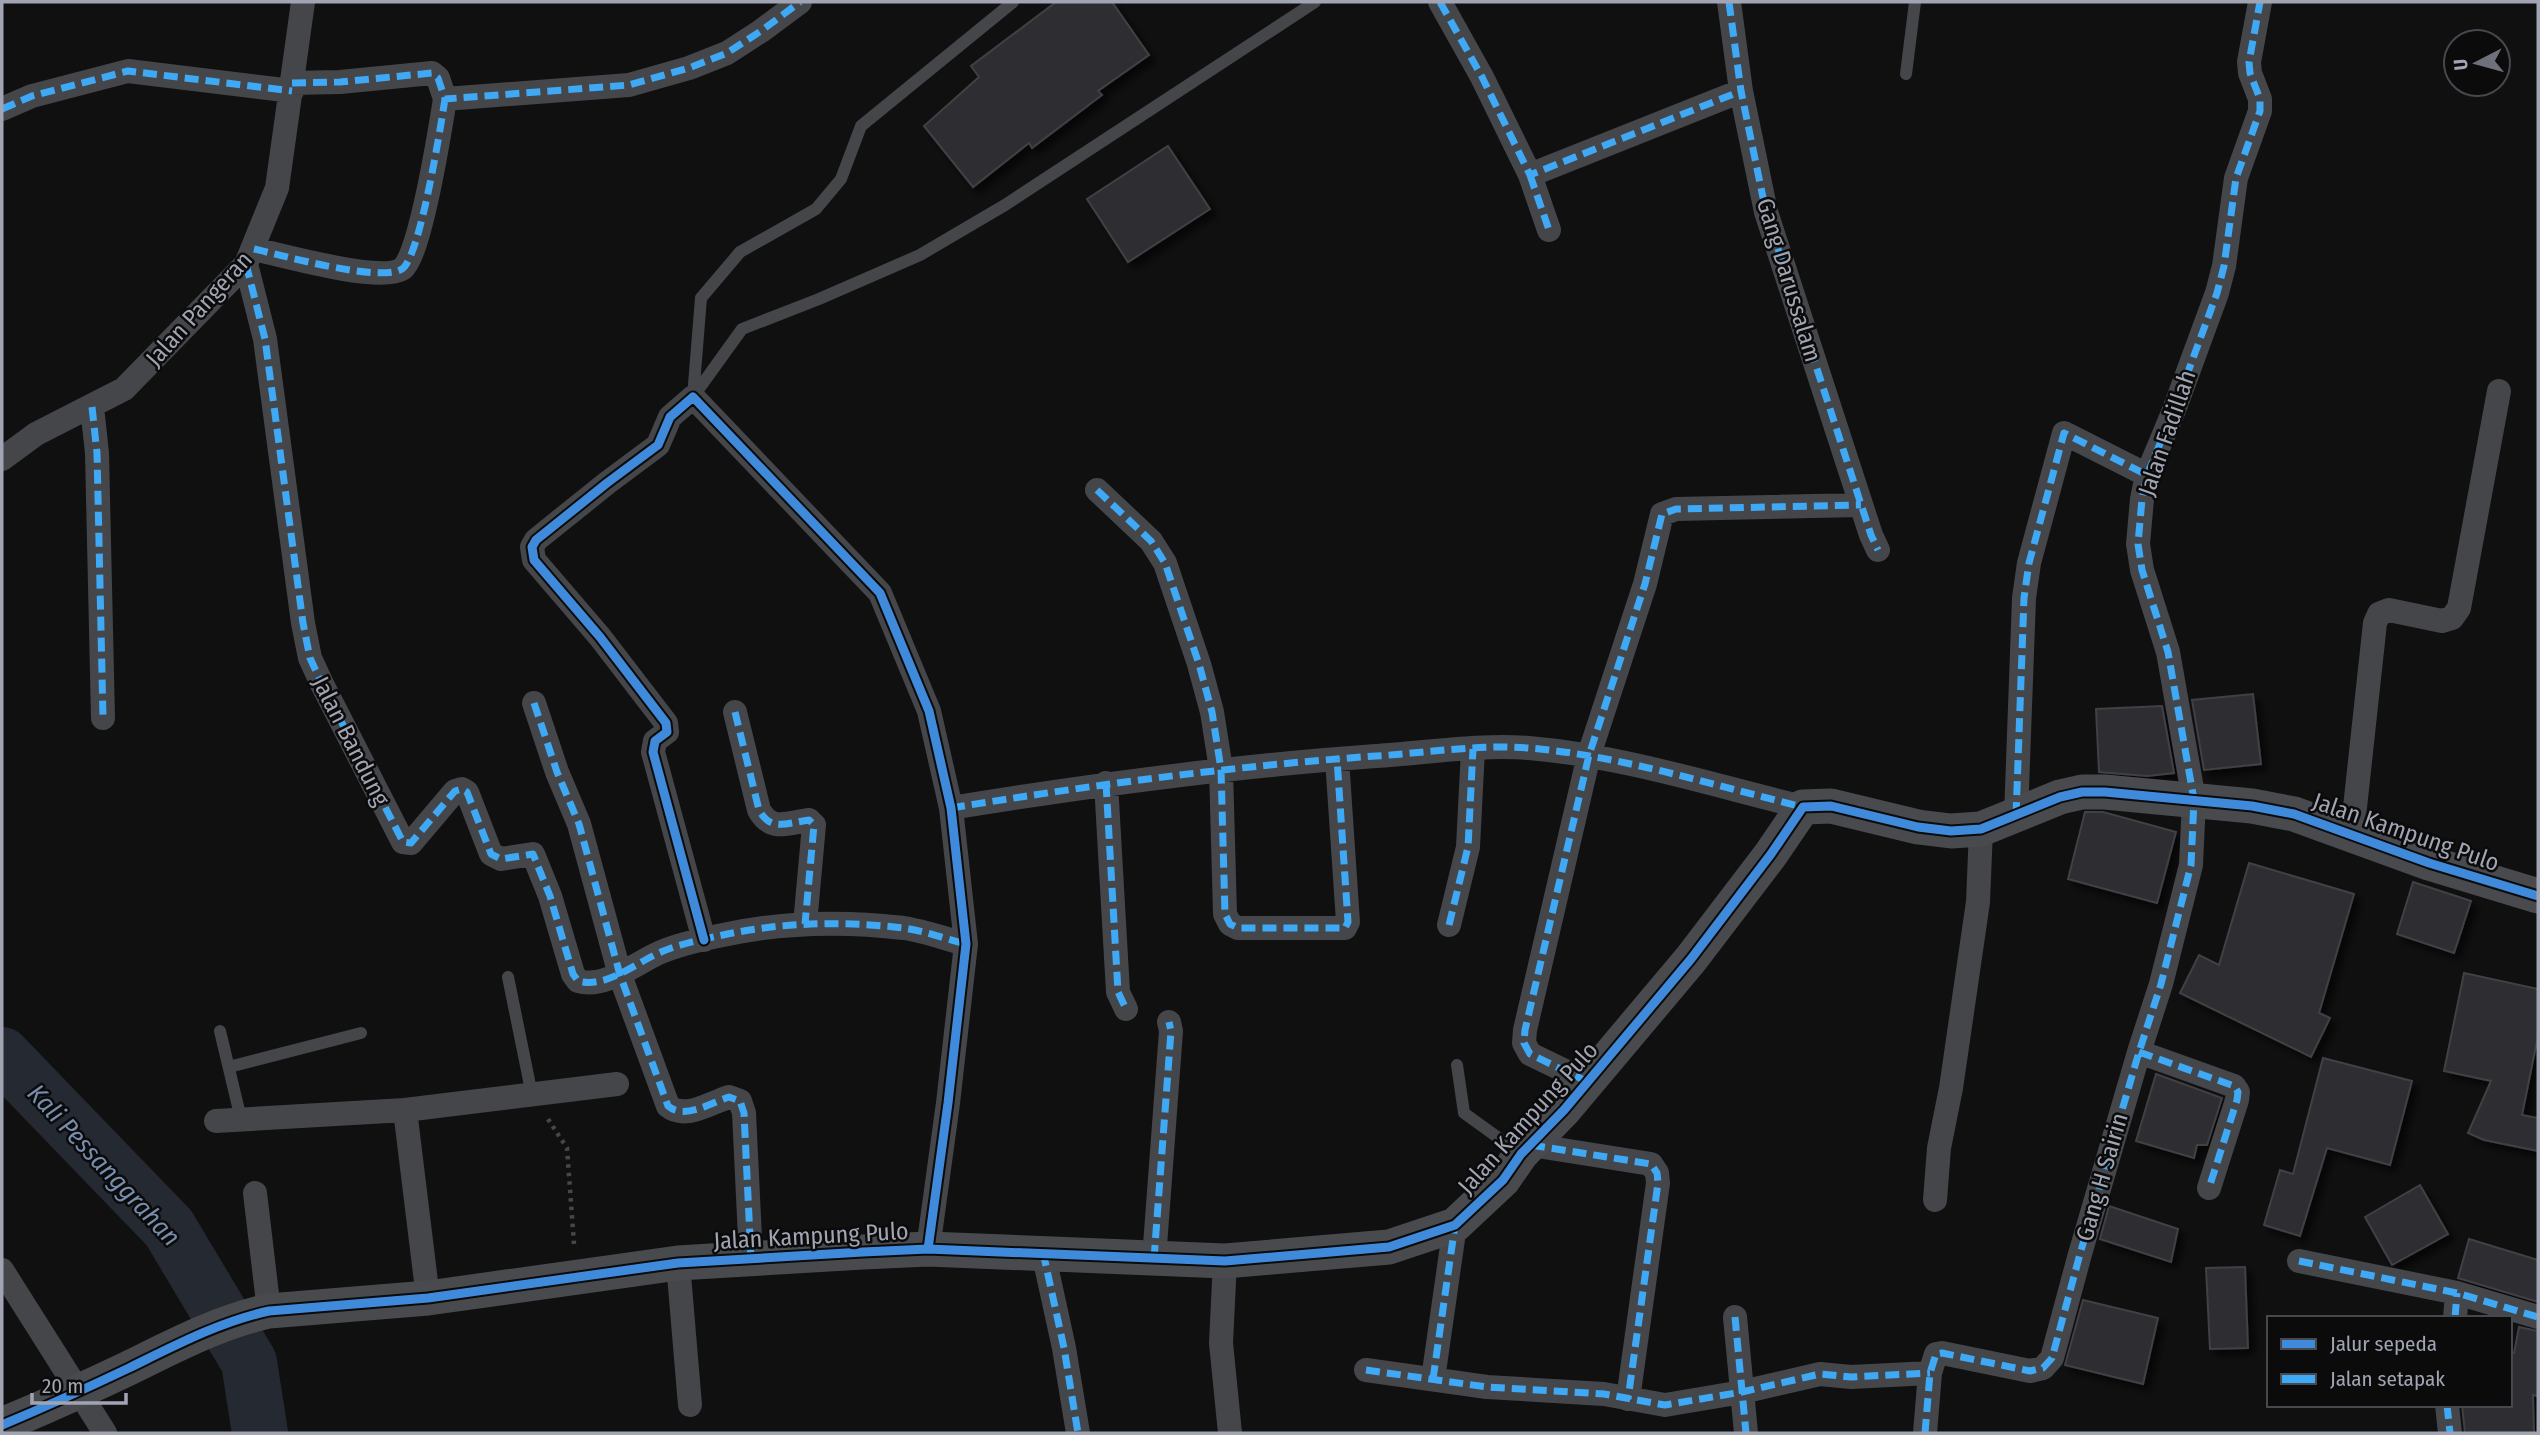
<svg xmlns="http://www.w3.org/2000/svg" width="2540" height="1435" viewBox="0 0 2540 1435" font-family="'Fira Sans Condensed',sans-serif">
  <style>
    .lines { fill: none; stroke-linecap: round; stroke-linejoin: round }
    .river { stroke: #252931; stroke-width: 56 }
    .building { fill: #2e2e30; stroke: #404044; stroke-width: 2; filter: url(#shadow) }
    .path { stroke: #46464b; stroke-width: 4.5; stroke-dasharray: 3.5 5; stroke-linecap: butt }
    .lane { stroke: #454649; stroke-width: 12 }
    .street { stroke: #454649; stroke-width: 24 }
    .secondary { stroke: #494a4d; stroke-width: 35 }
    .quiet { stroke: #3fa9f5; stroke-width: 7; stroke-dasharray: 14 7; stroke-linecap: butt }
    .cycleway-casing { stroke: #0b0b0c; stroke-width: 13 }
    .cycleway { stroke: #408adc; stroke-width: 9 }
    .labels { text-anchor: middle; stroke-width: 5; stroke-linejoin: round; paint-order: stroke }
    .street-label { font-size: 24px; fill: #a1a4b2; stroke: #0b0b0c }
    .water-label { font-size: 26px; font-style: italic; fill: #778dad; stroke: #0b0b0c }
  </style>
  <defs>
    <filter id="shadow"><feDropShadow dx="6" dy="6" stdDeviation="3.5" flood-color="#0009"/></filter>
  </defs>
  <rect width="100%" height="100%" fill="#101011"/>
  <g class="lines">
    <path class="river" d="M 2,1055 L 169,1228 L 249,1362 L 260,1433"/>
  </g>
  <path class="building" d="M 1056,2 L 1112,2 L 1149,55 L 1098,91 L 1102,95 L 1032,148 L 1029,143 L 973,187 L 924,126 L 979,77 L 971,66 Z
    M 1168,146 L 1210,209 L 1128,262 L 1087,199 Z
    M 2253,694 L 2261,764 L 2204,770 L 2192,700 Z
    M 2162,706 L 2174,773 L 2147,776 L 2099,772 L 2096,709 Z
    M 2085,812 L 2103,812 L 2176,832 L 2157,903 L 2068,879 Z
    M 2249,863 L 2354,894 L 2319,1013 L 2330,1018 L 2311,1057 L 2180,993 L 2199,955 L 2219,965 Z
    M 2413,882 L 2471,901 L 2454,953 L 2397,934 Z
    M 2464,973 L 2538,989 L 2538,1036 L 2522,1115 L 2538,1118 L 2538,1151 L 2484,1140 L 2468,1133 L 2491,1081 L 2444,1071 Z
    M 2323,1058 L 2412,1081 L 2390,1165 L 2327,1148 L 2300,1236 L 2264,1225 L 2280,1170 L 2293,1174 Z
    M 2156,1074 L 2222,1098 L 2207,1145 L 2197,1145 L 2194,1158 L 2136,1141 Z
    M 2420,1185 L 2448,1234 L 2392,1265 L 2365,1217 Z
    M 2109,1206 L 2178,1229 L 2171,1262 L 2100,1239 Z
    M 2469,1239 L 2538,1260 L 2538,1302 L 2458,1278 Z
    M 2245,1267 L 2248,1348 L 2210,1349 L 2206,1268 Z
    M 2083,1300 L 2158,1318 L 2143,1384 L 2065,1365 Z
    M 2519,1327 L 2538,1331 L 2538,1396 L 2533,1395 L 2534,1433 L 2465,1433 L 2462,1405 L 2510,1405 L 2510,1353 L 2514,1353 Z"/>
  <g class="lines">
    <path class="path" d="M 548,1119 L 567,1148 L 574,1244"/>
    <path class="lane" d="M 1906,74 L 1915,2
      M 693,397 L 742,329 L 819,299 L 920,255 L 1005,205 L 1315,2
      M 693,397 L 701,298 L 740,252 L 816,209 L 841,179 L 861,126 L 1013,2
      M 508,977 L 532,1095
      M 220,1031 L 241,1119
      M 1457,1065 L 1464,1113 L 1518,1152
      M 229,1067 L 361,1033"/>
    <path class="street" d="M 1440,2 L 1482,77 L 1530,175 L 1741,91
      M 1729,2 L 1741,91 L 1766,212 L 1871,535 L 1878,550
      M 292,83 L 340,82 L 432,73 L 438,78 L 445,99 L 629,85 L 689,68 L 727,53 L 761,31 L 800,2
      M 2,109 L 32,96 L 128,71 L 292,91
      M 1530,175 L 1549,230
      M 254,249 C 281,255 380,283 402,269 C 420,258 441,124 445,99
      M 246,264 L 265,339 L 303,623 L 310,658 L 322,684 L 403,842 L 411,843 L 455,791 L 462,789 L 467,792 L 491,854 L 501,859 L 533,854 L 550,896 L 573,974 L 578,981 C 606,989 637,962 661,952 C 680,944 703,939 723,935 C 782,922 844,921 904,928 C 924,931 946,939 966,944
      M 92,407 L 97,453 L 103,718
      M 2,459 L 36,434 L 124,389 L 246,264 L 277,188 L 303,2
      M 1097,490 L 1151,541 L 1165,563 L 1199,664 L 1212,712 L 1221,769 L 1225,914 L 1230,924 L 1238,928 L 1345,928 L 1348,922 L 1337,759
      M 534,703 L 557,772 L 579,824 L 620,975 L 668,1106 C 685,1120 710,1103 729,1097 L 740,1101 L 744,1113 L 751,1259
      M 735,712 L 759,810 C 771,832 787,823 809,820 L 814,825 L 805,924
      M 1106,783 L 1118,992 L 1126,1009
      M 951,808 C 1092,785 1233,766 1376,756 C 1426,753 1479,744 1529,748 C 1622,756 1712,785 1803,807
      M 2016,816 L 2024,598 L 2029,563 L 2064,433 L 2147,475
      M 2352,835 L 2375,623 L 2379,614 L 2389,610 L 2442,621 L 2452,618 L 2459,608 L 2499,391
      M 1449,925 L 1468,847 L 1473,749
      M 704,940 L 653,752 L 655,741 L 667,732 L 666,723 L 600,637 L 534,560 L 532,547 L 536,540 L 607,483 L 658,445 L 670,417 L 693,397 L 880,593 L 929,711 L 951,808 L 966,944 L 948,1103 L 928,1249
      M 2139,1052 L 2234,1086 L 2238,1092 L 2237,1100 L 2209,1188
      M 1588,1082 L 1530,1054 L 1524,1043 L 1525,1030 L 1589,755 L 1645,584 L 1662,514 L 1676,509 L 1861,505
      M 216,1121 L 405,1110
      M 1531,1145 L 1651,1164 L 1657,1173 L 1658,1183 L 1628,1399
      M 255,1193 L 269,1311
      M 1935,1200 L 1939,1148 L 1951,1088 L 1978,902 L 1981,829
      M 1043,1252 L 1064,1348 L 1078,1433
      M 1154,1259 L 1171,1031 L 1169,1022
      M 1225,1261 L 1221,1343 L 1230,1433
      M 2299,1261 L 2457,1293 L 2538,1317
      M 678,1263 L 690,1405
      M 2,1270 L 105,1433
      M 428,1298 L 405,1110 L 617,1084
      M 1735,1317 L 1746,1433
      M 2455,1318 L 2457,1293
      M 1366,1370 L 1487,1387 L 1604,1394 L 1665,1405 L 1742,1392 L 1820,1374 L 1851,1377 L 1930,1373
      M 1433,1379 L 1455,1225
      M 2447,1405 L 2450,1433
      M 1925,1433 L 1930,1373 L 1936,1354 L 1942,1353 L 2030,1371 L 2043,1368 L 2052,1358 L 2080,1254 L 2139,1052 L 2161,984 L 2191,865 L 2194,800 L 2168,652 L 2142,570 L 2138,544 L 2142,499 L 2147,475 L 2174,410 L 2217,293 L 2224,266 L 2236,178 L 2260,111 L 2260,99 L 2250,73 L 2249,62 L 2260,2"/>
    <path class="secondary" d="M 2,1425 C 45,1407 87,1388 129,1368 C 174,1346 219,1322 269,1311 L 428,1298 L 678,1263 L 863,1252 L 928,1249 L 1225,1261 L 1389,1247 L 1455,1225 L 1503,1180 L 1521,1154 L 1564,1110 L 1691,959 L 1771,854 L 1803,807 L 1831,806 L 1918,827 L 1951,831 L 1981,829 L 2060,797 L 2082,792 L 2105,792 L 2252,806 L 2294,814 L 2429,863 L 2538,896"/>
    <path class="quiet" d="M 1440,2 L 1482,77 L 1530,175 L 1741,91
      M 1729,2 L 1741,91 L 1766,212 L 1871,535 L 1878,550
      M 292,83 L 340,82 L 432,73 L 438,78 L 445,99 L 629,85 L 689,68 L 727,53 L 761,31 L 800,2
      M 2,109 L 32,96 L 128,71 L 292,91
      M 1530,175 L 1549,230
      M 254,249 C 281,255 380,283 402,269 C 420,258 441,124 445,99
      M 246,264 L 265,339 L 303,623 L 310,658 L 322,684 L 403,842 L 411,843 L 455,791 L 462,789 L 467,792 L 491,854 L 501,859 L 533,854 L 550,896 L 573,974 L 578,981 C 606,989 637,962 661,952 C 680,944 703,939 723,935 C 782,922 844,921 904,928 C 924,931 946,939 966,944
      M 92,407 L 97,453 L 103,718
      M 1097,490 L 1151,541 L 1165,563 L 1199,664 L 1212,712 L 1221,769 L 1225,914 L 1230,924 L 1238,928 L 1345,928 L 1348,922 L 1337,759
      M 534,703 L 557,772 L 579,824 L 620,975 L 668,1106 C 685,1120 710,1103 729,1097 L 740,1101 L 744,1113 L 751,1259
      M 735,712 L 759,810 C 771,832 787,823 809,820 L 814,825 L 805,924
      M 1106,783 L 1118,992 L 1126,1009
      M 951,808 C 1092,785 1233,766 1376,756 C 1426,753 1479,744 1529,748 C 1622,756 1712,785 1803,807
      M 2016,816 L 2024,598 L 2029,563 L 2064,433 L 2147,475
      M 1449,925 L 1468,847 L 1473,749
      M 2139,1052 L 2234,1086 L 2238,1092 L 2237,1100 L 2209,1188
      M 1588,1082 L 1530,1054 L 1524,1043 L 1525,1030 L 1589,755 L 1645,584 L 1662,514 L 1676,509 L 1861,505
      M 1531,1145 L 1651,1164 L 1657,1173 L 1658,1183 L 1628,1399
      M 1043,1252 L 1064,1348 L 1078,1433
      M 1154,1259 L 1171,1031 L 1169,1022
      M 2299,1261 L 2457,1293 L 2538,1317
      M 1735,1317 L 1746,1433
      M 2455,1318 L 2457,1293
      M 1366,1370 L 1487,1387 L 1604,1394 L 1665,1405 L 1742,1392 L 1820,1374 L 1851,1377 L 1930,1373
      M 1433,1379 L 1455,1225
      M 2447,1405 L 2450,1433
      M 1925,1433 L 1930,1373 L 1936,1354 L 1942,1353 L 2030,1371 L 2043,1368 L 2052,1358 L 2080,1254 L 2139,1052 L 2161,984 L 2191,865 L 2194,800 L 2168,652 L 2142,570 L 2138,544 L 2142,499 L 2147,475 L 2174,410 L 2217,293 L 2224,266 L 2236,178 L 2260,111 L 2260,99 L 2250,73 L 2249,62 L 2260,2"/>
    <defs>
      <path id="cycleway" d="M 704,940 L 653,752 L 655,741 L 667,732 L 666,723 L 600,637 L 534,560 L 532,547 L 536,540 L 607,483 L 658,445 L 670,417 L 693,397 L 880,593 L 929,711 L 951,808 L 966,944 L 948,1103 L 928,1249
        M 2,1425 C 45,1407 87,1388 129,1368 C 174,1346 219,1322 269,1311 L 428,1298 L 678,1263 L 863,1252 L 928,1249 L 1225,1261 L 1389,1247 L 1455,1225 L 1503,1180 L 1521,1154 L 1564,1110 L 1691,959 L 1771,854 L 1803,807 L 1831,806 L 1918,827 L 1951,831 L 1981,829 L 2060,797 L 2082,792 L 2105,792 L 2252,806 L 2294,814 L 2429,863 L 2538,896"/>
    </defs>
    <use href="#cycleway" class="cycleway-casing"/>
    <use href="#cycleway" class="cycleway"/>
  </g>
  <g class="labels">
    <g class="street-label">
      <text transform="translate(1789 280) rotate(73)" y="8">Gang Darussalam</text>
      <text transform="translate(199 309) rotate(-48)" y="8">Jalan Pangeran</text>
      <text transform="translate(2167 433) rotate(-71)" y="8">Jalan Fadillah</text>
      <text transform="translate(351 741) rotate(63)" y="8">Jalan Bandung</text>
      <text transform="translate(2406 832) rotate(19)" y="8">Jalan Kampung Pulo</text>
      <text transform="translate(1528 1118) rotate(-48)" y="8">Jalan Kampung Pulo</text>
      <text transform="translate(2102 1177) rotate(-74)" y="8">Gang H Sairin</text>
      <text transform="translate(811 1236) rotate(-3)" y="8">Jalan Kampung Pulo</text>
    </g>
    <g class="water-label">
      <text transform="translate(104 1165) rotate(47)" y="9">Kali Pessanggrahan</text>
    </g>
  </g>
  <rect width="2540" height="1435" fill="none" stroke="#a1a4b2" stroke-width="7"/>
  <rect x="2267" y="1316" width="245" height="91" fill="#0b0b0c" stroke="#47484e" stroke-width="2"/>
  <rect x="2281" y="1339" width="35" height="10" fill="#408adc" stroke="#47484e" stroke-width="2"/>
  <text x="2330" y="1351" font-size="21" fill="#a1a4b2">Jalur sepeda</text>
  <rect x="2281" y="1374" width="35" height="10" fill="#3fa9f5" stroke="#47484e" stroke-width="2"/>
  <text x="2330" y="1386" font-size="21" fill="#a1a4b2">Jalan setapak</text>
  <g transform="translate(2477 63) rotate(264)"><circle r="33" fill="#0b0b0c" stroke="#47484e" stroke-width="2"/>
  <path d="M0-5L12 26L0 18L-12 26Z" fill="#6e707a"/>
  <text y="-10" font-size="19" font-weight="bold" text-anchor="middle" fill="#a1a4b2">U</text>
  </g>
  <path d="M32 1393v10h94v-10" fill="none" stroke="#a1a4b2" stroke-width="3.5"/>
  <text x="42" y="1393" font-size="21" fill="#a1a4b2" stroke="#0b0b0c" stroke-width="5" paint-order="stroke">20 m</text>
</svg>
